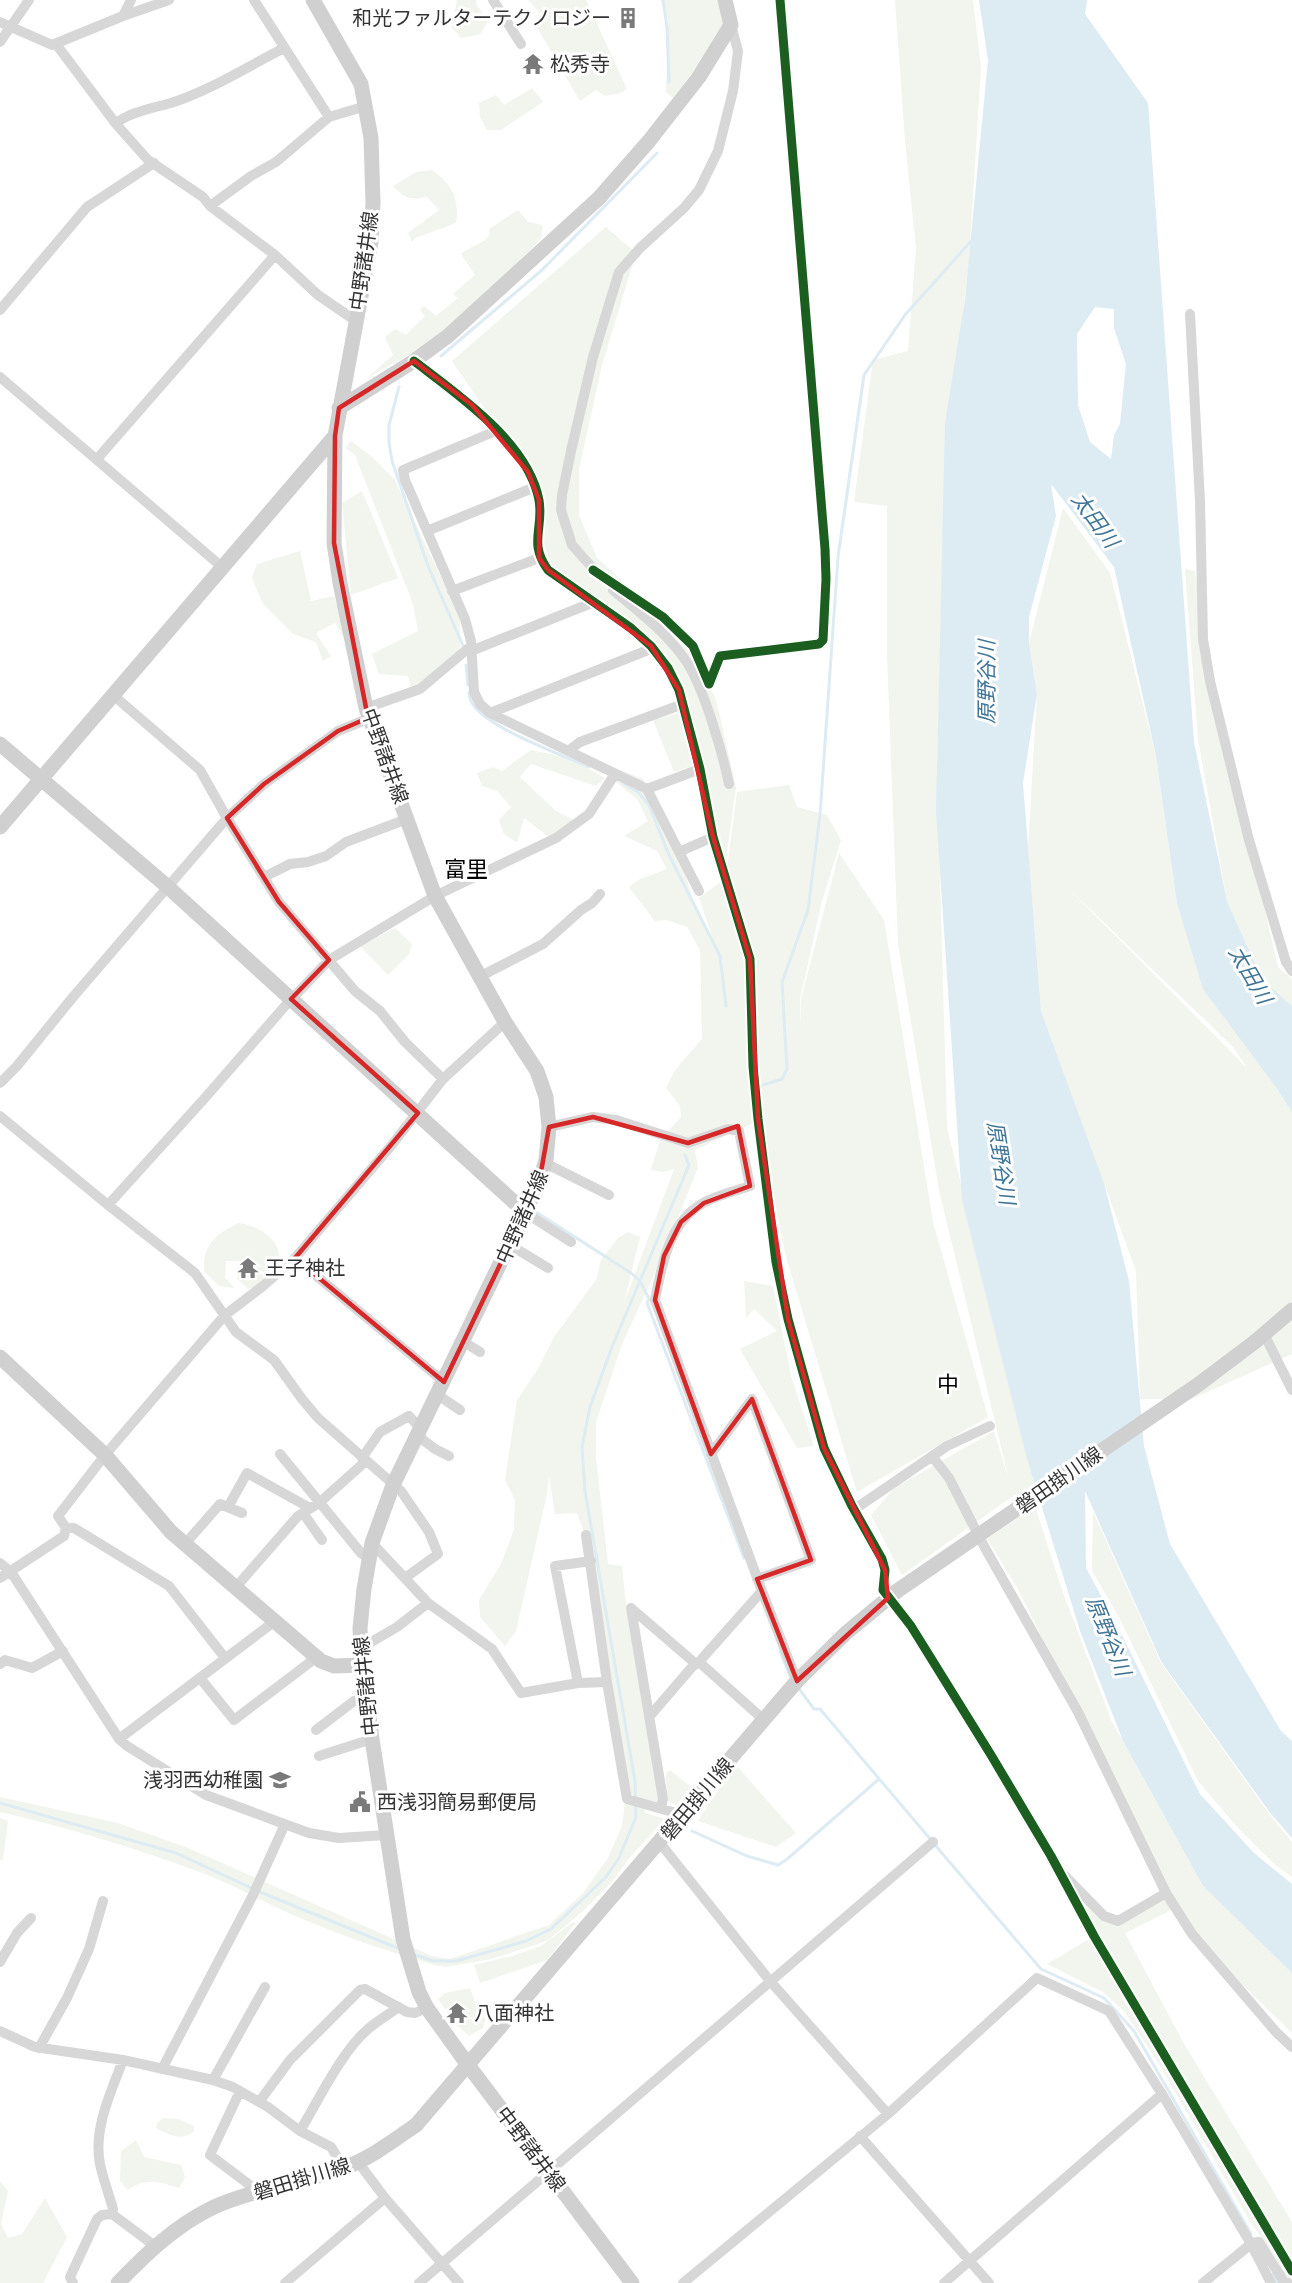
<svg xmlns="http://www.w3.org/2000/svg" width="1292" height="2283" viewBox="0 0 1292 2283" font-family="Manrope,'Noto Sans JP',sans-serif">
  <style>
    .green { fill: #f1f5ed; fill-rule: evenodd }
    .water { fill: #ddebf3; fill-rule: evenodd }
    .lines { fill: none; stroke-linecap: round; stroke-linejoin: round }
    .stream { stroke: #ddebf3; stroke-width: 3 }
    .street { stroke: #d7d7d7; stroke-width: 10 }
    .secondary { stroke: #d0d0d0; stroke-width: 15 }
    .secondary-bridge { stroke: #d0d0d0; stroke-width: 15 }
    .cycleway-casing { stroke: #fff; stroke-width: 13 }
    .cycleway { stroke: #1b5e20; stroke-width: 9 }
    .marked { fill: none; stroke: #d62828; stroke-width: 4.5; stroke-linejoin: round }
    .labels { text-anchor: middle; stroke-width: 6; stroke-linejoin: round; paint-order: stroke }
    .poi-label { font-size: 20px; fill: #333; stroke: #fff; text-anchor: start }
    .street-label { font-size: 20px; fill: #333; stroke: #fff }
    .water-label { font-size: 21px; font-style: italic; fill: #3f7597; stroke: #fff }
    .quarter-label { font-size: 22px; fill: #000; stroke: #fff }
  </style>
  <rect width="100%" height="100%" fill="#fff"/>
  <path class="green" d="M 457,0 L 476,0 L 477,6 L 489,20 L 480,34 L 461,38 L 452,28 Z
    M 528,0 L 586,0 L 627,89 L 621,93 L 605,96 L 596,90 L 580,101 L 535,24 L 544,17 Z
    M 661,0 L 718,0 L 727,23 L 723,32 L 673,98 L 666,92 L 668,19 Z
    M 895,0 L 973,0 L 981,67 L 969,262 L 945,454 L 937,770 L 947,1128 L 1036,1486 L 1013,1496 L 902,1575 L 871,1515 L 894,1488 L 994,1431 L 1009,1480 L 939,1190 L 898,944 L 887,654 L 887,506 L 854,502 L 873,360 L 908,351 L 916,248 L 905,141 Z
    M 532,88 L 543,102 L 501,130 L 487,130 L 480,117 L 479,103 L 496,95 L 504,105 Z
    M 432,170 C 451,183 460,199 456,223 L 415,238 L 412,242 L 408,233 L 439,210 L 427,197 C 409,200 406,199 393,186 L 416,172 Z
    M 518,210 L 528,222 L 543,225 L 541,239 L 500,280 L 445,330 L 420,349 L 367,378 L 393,355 L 385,337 L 395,329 L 406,335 L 425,316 L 420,310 L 424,306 L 436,316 L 458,298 L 453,294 L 475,275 L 461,254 C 471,245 484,245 490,234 L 489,229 Z
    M 606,227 L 636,253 L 602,365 L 579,469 L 579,515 L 597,558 L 693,646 L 717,703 L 736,788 L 724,873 L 669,671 L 631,628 L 554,575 L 538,526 L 539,500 L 528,472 L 452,361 Z
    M 351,441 L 372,457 L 395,480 L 460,617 L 460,655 L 422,683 L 411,687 L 408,676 L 379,674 L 372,654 L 418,631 L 413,604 L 355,455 L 345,448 Z
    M 362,491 L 398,578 L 351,595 L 342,503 Z
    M 1063,508 L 1110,573 L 1156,756 L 1177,903 L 1292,1112 L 1292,1354 L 1192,1399 L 1140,1399 L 1136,1271 L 1041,1011 L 1028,848 L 1037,694 L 1029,643 ZM 1066,886 L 1233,1047 L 1246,1066 L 1245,1066 Z
    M 300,551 L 311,601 L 334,596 L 347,635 L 346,640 L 335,623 L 316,633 L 331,656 L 323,661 L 316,642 L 293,634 L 263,604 L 252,578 L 257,564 Z
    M 1185,569 L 1195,571 L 1205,654 L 1278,967 L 1292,979 L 1292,1006 L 1262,979 L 1227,901 L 1198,739 Z
    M 680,713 L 695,765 L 674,772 L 653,720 Z
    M 531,750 L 570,758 L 605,778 L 596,786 L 531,764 L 520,777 L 556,811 L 574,820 L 549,837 L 524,818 L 517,843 L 503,833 L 499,820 L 511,807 L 497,791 L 482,786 L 477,773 L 493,767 L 502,771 Z
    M 620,770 L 643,779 L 679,852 L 695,907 L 720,960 L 699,898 L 726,878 L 737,792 L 789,785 L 797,807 L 827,815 L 841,840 L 822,901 L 800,999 L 801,1029 L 801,999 L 839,853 L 884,920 L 933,1222 L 988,1417 L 857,1492 L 786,1257 L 758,1121 L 695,1150 L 698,1168 L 653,1277 L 622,1344 L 596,1422 L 596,1458 L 608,1564 L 622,1566 L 627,1614 L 662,1803 L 644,1801 L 645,1813 L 665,1819 L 631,1856 L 612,1882 L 582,1912 L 547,1941 L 491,1959 L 446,1967 L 434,1965 C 383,1950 333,1933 284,1911 C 258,1899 232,1884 205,1874 C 138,1849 70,1828 0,1812 L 0,1797 L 118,1823 L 188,1848 L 432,1956 L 450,1959 L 549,1925 L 583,1893 L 608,1858 L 622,1826 L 626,1794 L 587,1541 L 577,1513 L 555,1514 L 549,1476 L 547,1494 L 516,1631 L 505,1646 L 480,1617 L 479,1600 L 501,1564 L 514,1530 L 515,1500 L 505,1480 L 517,1400 L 539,1367 L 554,1337 L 596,1280 L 601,1260 L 618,1238 L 628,1232 L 640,1237 L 624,1303 L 674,1169 L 662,1172 L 651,1170 L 660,1140 L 681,1117 L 680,1106 L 666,1088 L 675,1070 L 702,1039 L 700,950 L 687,927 L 666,920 L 655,921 L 629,887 L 638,880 L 667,869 L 657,851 L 624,836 L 648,821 L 637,799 L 612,779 Z
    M 395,928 L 412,944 L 409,954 L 388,975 L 360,946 Z
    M 238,1223 C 256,1225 280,1238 279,1258 C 279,1266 273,1274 270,1281 L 249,1289 L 237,1279 L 242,1261 L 226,1261 L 225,1278 L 235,1288 L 219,1286 L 204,1271 C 203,1243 216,1235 238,1223 Z
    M 744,1281 L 773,1286 L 791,1376 L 814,1446 L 797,1448 L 740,1349 L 777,1331 L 754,1309 L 746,1318 Z
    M 1035,1506 L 1061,1587 L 1111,1720 L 1123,1741 L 1203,1886 L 1292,1973 L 1292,2033 L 1204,1947 L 1156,1872 L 1018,1589 L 987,1539 Z
    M 1093,1512 L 1161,1663 L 1270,1815 L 1292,1842 L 1292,1877 L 1274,1864 L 1237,1827 L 1198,1781 L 1119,1617 L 1092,1571 Z
    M 735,1764 L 796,1833 L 776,1847 L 698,1821 Z
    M 670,1770 L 692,1788 L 677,1806 L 667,1800 L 666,1774 Z
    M 0,1818 L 8,1821 L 3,1860 L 0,1860 Z
    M 1065,1882 L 1118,1921 L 1166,1893 L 1171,1910 L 1125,1933 L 1183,2042 L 1292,2222 L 1292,2283 L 1283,2283 L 1277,2260 L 1251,2223 L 1157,2061 L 1124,2011 L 1103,1992 L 1047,1964 L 1094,1936 Z
    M 573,1922 L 576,1923 L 547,1960 L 480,1983 L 474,1965 L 512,1956 L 541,1946 Z
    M 470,1988 L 478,2011 L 486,2019 L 483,2028 L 469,2036 L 455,2023 L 438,1999 L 445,1993 Z
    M 163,2118 L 178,2119 L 194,2126 L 194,2131 C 181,2142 170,2135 156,2128 L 157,2123 Z
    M 136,2140 L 144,2157 L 181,2165 L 185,2177 L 179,2188 C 159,2182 146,2177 128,2190 L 120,2181 L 121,2151 Z
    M 0,2181 L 8,2191 L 1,2224 L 8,2238 L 22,2234 L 45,2198 L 67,2237 L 43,2283 L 0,2283 Z"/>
  <path class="water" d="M 979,0 L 1087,0 L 1085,14 L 1148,103 L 1194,742 L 1227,901 L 1262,979 L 1292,1006 L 1292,1112 L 1276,1087 L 1203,989 L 1177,903 L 1156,756 L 1114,567 L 1051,484 L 1056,516 L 1029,617 L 1029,643 L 1037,694 L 1023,783 L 1041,1011 L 1104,1183 L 1129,1281 L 1144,1446 L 1170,1544 L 1281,1731 L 1292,1741 L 1292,1838 L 1271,1814 L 1162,1663 L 1085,1491 L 1086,1568 L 1118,1627 L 1192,1778 L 1200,1794 L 1254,1853 L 1292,1884 L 1292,1973 L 1203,1886 L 1123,1741 L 1080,1631 L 1026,1455 L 962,1200 L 936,811 L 945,423 L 965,299 L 988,60 ZM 1095,307 L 1114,309 L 1114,328 L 1126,364 L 1120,424 L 1114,435 L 1111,459 L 1090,442 L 1078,405 L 1077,334 Z"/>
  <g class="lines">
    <path class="stream" d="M 663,0 L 667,27 L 669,82
      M 441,356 L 542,270 L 657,153
      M 399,387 L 389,425 L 389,442 L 392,461 L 428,566 L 464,648
      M 466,665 L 468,685
      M 469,692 C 469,693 470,700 471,701 C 483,727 561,754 589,767
      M 622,782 L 638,792 L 649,805 L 669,855 L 720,956 L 726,1006
      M 763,1085 L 782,1079 L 787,1069 L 782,982 L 808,910 L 820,815 L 838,557 L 864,375 L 905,315 L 973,239
      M 536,1212 L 631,1273 L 640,1281 L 649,1299 L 647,1303 L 744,1558
      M 780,1651 L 790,1676
      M 797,1686 L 814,1709 L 820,1709 L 931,1840
      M 0,1803 L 176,1853 L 260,1892 L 400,1949
      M 692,1831 L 747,1856 L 778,1865 L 786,1860 L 879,1779
      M 935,1845 L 1041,1969 L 1104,1998 L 1134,2031 L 1251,2234
      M 412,1954 L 434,1961 L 456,1961 L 526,1941 L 551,1929 L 606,1877 L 619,1858 L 636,1817 L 635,1781 L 585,1491 L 582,1447 L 590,1407 L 612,1347 L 689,1165 L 685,1155
      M 1273,2274 L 1278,2283"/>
    <path class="street" d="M 254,0 L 329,117
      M 493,0 L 521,44
      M 123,16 L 131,0
      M 0,22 L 52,45 L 123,16 L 169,0
      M 0,42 L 29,0
      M 56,44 L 116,124 L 148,160 L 203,197 L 210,206 L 275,255 L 318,295 L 356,321
      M 116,124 C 125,113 157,107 171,103 C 211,90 247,67 284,48
      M 210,206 L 251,176 L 276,162 L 329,117 L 366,106
      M 0,310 L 87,207 L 154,163
      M 1190,314 L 1200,501 L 1203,639 L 1210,681 L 1249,840 L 1286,962 L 1292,971
      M 414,361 C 457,394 528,442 539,500 C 544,529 528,542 548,570 L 631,628 L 651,646 L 668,668 L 679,690 L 700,769 L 713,837 L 750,959 L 753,1066 L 758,1119 L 776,1262 L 788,1319 L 824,1448 L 852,1506 L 882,1559 L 885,1570 L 883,1590 L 911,1626 L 991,1755 L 1051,1856 L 1094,1936 L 1292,2271
      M 0,377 L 222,567
      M 498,430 L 403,470 L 405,480 L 465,619 L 471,641 L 474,692 L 480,704 L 490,713 L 647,789 L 699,891
      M 97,459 L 275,255
      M 427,531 L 535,487
      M 593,570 L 663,617 L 693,646 L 709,684 L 720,656 L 819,644 L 823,640 L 826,579 L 825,549 L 780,0
      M 598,574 L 572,545 L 561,510 L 562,495 L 571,451 L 593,357 L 619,272 L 640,248 L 684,208 L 699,190 L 718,151 L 733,91 L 738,51 L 731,25
      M 613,590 C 639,612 667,633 686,661 C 704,688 722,751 729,784
      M 452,591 L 539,558
      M 471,651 L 594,602
      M 113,695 L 200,770 L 227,818 L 279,902 L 355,991 L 380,1011 L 405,1042 L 443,1079
      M 366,708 L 420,689 L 471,646
      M 490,713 L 653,648
      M 568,751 L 580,742 L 683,704
      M 647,789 L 700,769
      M 679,852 L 713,837
      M 264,877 L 290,864 L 308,862 L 326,856 L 346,842 L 407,819
      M 479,977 L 543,944 L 581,910 L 592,903 L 600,894
      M 0,1083 L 17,1066 L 73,997 L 227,818 L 264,784 L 338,731 L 370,718
      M 0,1116 L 108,1205 L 195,1273 L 236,1332 L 274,1360 L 302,1399 L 318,1418 L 401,1491 L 429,1532 L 438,1554 L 405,1578
      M 549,1127 L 593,1117 L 616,1120 L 688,1143 L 728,1129 L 739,1131 L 750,1186 C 735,1191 718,1195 705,1202 C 669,1221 662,1264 655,1300 L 762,1591 L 797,1681
      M 545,1163 L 609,1195
      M 108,1205 L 204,1099 L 285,1006 L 329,960 L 435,896 L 556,838 L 589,814 L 615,774
      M 526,1213 L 571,1242
      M 510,1245 L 548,1268
      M 295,1258 L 444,1382
      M 1264,1334 L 1292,1390
      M 464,1342 L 480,1352
      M 438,1395 L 460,1410
      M 418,1436 L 435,1449 L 449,1456
      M 280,1454 L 361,1553 L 369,1559
      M 711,1454 L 752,1399 L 811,1560 L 757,1579
      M 932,1456 L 949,1478 L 985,1548 L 1078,1712 L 1166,1893 L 1192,1934 L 1276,2032 L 1292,2047
      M 362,1458 L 380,1432 L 409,1416 L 421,1429
      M 228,1507 L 247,1473 L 310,1508
      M 855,1509 L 947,1446 L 990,1426
      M 303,1513 L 322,1540
      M 66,1528 L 74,1528 L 169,1586 L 225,1658
      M 586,1535 L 607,1682
      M 372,1543 L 428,1603 L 492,1649 L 521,1693 L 578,1683 L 607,1682 L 627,1799 L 683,1815
      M 185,1544 L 220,1504 L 242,1513
      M 0,1563 L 11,1572 L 119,1739 L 127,1746 L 206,1795 L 309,1833 L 339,1838 L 386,1835
      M 0,1578 L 64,1536 L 66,1528 L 58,1516 L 105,1455 L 225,1315 L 263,1286 L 295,1258 L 391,1146 L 443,1079 L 505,1022
      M 236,1587 L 298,1516 L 319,1503 L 366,1461
      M 762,1591 L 699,1662 L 764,1720
      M 631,1608 L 663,1799 L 661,1808
      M 631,1608 L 696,1664
      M 361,1648 L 397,1627 L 428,1603
      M 0,1664 L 5,1660 L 32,1668 L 63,1651
      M 200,1678 L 234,1720 L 317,1657
      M 578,1683 L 555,1566 L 591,1561
      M 649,1717 L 692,1667 L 699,1662
      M 316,1730 L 354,1701 L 366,1699
      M 119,1739 L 275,1621
      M 319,1756 L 372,1739
      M 660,1843 L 770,1981 L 888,2114
      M 1065,1876 L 1104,1916 L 1118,1921 L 1166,1893
      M 0,1962 L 17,1933 L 31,1918
      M 0,2031 L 35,2047 L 123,2060 L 213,2080 L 233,2087 L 268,2107 L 300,2131 L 331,2147 L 344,2168
      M 39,2048 L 67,1998 L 89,1949 L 103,1901
      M 123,2060 C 111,2092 93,2129 100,2164 C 103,2179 109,2194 113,2209 L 112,2214 L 155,2246
      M 162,2069 L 253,1895 L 285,1824
      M 213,2080 L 265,1987
      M 240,2091 L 210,2155 L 259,2192
      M 259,2102 L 290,2060 L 360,1990 L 365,1989 L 407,2012 L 415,2013 L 427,2008
      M 300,2131 C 318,2101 342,2051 368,2029 C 377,2021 389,2014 399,2007
      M 860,2136 L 989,2283
      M 358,2162 L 385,2198 L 459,2283
      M 1249,2243 L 1259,2242 L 1284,2282 L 1288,2283
      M 1251,2244 L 1271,2283
      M 73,2283 L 70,2277 L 97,2219 L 102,2215 L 112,2214
      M 285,2283 L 385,2198
      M 419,2283 L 933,1842
      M 683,2283 L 888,2114 L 1037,1978 L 1109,2011 L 1162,2094 L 1251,2244
      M 944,2283 L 1162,2094
      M 1203,2283 L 1251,2244"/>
    <path class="secondary" d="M 313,0 L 361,84 L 371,138 L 373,203 L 371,242 L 335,436 L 334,543 L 340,583 L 366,708 L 435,896 L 505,1022 L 537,1071 L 546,1097 L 549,1127 L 546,1160 L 539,1183 L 393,1485 L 372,1543 L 364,1589 L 360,1628 L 362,1665 L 372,1739 L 403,1939 L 419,1992 L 427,2008 L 468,2065 L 632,2283
      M 339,408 L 414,361 L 448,336 L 599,198 L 649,141 L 699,77 L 731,25 L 725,0
      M 0,744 L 168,887 L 526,1213
      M 0,827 L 335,436
      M 1256,1341 L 1292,1310
      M 0,1357 L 105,1455 L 171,1532 L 321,1661 L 334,1666 L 362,1665
      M 118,2283 C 147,2253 176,2225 214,2207 C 254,2189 300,2184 341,2169 C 368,2160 393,2141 416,2125 L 797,1681 L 846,1633 L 897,1591"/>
    <path class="secondary-bridge" d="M 897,1591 L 1199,1384 L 1256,1341"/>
    <defs>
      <path id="cycleway" d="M 414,361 C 457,394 528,442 539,500 C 544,529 528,542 548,570 L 631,628 L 651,646 L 668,668 L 679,690 L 700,769 L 713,837 L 750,959 L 753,1066 L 758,1119 L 776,1262 L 788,1319 L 824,1448 L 852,1506 L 882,1559 L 885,1570 L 883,1590 L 911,1626 L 991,1755 L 1051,1856 L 1094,1936 L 1292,2271
        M 593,570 L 663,617 L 693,646 L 709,684 L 720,656 L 819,644 L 823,640 L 826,579 L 825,549 L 780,0"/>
    </defs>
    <use href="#cycleway" class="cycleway-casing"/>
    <use href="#cycleway" class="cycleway"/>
  </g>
  <path class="marked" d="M 414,361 L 472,405 L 528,472 L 539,500 L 539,558 L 548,570 L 651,646 L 679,690 L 713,837 L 750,959 L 758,1119 L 788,1319 L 824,1448 L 885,1570 L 888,1598 L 797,1681 L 757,1579 L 811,1560 L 752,1399 L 711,1454 L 655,1300 L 664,1256 L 681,1222 L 704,1203 L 750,1186 L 738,1126 L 688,1143 L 593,1117 L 549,1127 L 539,1183 L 444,1382 L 295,1258 L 418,1113 L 291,999 L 329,960 L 279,902 L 227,818 L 264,784 L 338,731 L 368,718 L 334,543 L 335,436 L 339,408 Z"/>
  <defs>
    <symbol id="building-bare" viewBox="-9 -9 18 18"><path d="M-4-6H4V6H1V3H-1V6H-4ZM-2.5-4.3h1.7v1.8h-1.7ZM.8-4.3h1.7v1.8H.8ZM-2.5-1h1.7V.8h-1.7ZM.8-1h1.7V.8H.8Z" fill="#7a7a7a" stroke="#fff" stroke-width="2.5" paint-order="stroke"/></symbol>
    <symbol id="temple-bare" viewBox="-9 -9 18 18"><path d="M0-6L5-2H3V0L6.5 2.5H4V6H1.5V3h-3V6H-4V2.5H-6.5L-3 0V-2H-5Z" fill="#7a7a7a" stroke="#fff" stroke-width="2.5" paint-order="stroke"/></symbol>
    <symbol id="school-bare" viewBox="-9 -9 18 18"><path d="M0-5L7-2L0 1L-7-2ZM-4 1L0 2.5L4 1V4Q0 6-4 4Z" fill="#7a7a7a" stroke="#fff" stroke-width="2.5" paint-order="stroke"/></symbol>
    <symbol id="civic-bare" viewBox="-9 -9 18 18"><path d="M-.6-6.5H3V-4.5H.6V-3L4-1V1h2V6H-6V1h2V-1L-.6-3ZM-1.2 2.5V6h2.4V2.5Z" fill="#7a7a7a" stroke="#fff" stroke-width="2.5" paint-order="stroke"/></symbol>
  </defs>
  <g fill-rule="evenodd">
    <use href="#building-bare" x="613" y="3" width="30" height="30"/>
    <use href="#temple-bare" x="518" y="49" width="30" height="30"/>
    <use href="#temple-bare" x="233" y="1253" width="30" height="30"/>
    <use href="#school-bare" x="265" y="1765" width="30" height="30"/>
    <use href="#civic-bare" x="345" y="1787" width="30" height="30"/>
    <use href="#temple-bare" x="442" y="1998" width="30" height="30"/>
  </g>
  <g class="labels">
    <g class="poi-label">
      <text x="611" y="25" text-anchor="end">和光ファルターテクノロジー</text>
      <text x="550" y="71">松秀寺</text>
      <text x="265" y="1275">王子神社</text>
      <text x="263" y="1787" text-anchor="end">浅羽西幼稚園</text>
      <text x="377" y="1809">西浅羽簡易郵便局</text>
      <text x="474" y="2020">八面神社</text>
    </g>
    <g class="street-label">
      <text transform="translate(364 261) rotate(-82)" y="7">中野諸井線</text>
      <text transform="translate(385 756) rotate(70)" y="7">中野諸井線</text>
      <text transform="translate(522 1217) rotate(-66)" y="7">中野諸井線</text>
      <text transform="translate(1059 1480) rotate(-35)" y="7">磐田掛川線</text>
      <text transform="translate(366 1686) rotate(-96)" y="7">中野諸井線</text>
      <text transform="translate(697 1799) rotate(-50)" y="7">磐田掛川線</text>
      <text transform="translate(531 2149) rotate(53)" y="7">中野諸井線</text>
      <text transform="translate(302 2179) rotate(-17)" y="7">磐田掛川線</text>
    </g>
    <g class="water-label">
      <text transform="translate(1095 520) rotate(54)" y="7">太田川</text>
      <text transform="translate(987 682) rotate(-90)" y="7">原野谷川</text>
      <text transform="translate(1250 975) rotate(60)" y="7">太田川</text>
      <text transform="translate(1001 1163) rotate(81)" y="7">原野谷川</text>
      <text transform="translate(1108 1636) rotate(68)" y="7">原野谷川</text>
    </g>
    <g class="quarter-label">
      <text x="466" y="877">富里</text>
      <text x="948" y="1392">中</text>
    </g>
  </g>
</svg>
